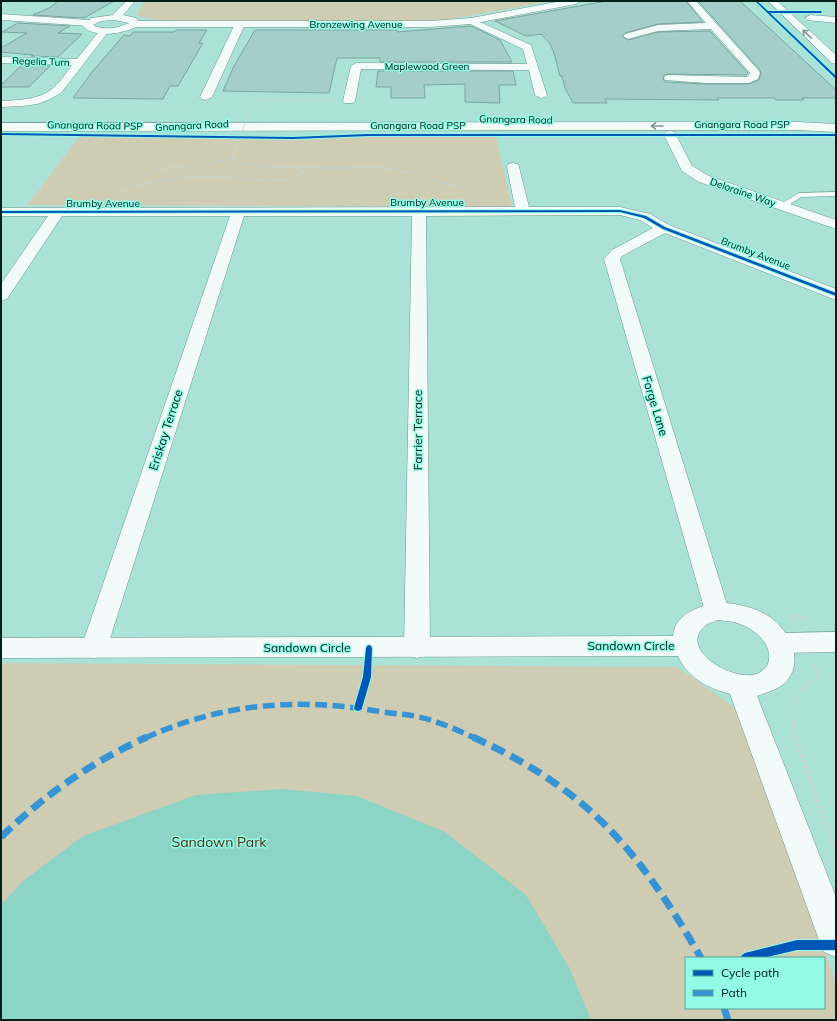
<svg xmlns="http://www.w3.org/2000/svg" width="837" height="1021" viewBox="0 0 837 1021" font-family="Mulish,sans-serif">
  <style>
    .green { fill: #cecdb4; fill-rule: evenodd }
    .water { fill: #8cd4c5 }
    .building { fill: #a4cec9; stroke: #7ba5a1 }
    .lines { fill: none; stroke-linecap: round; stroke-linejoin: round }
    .lane-casing { stroke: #6f9891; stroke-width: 1 }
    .street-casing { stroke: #6f9891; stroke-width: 1 }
    .secondary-casing { stroke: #6f9891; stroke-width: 1 }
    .primary-casing { stroke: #6f9891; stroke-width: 1 }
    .path-far2 { stroke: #c4d5d2; stroke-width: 1.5; stroke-dasharray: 1 1; stroke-linecap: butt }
    .path-far1 { stroke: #c4d5d2; stroke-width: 3; stroke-dasharray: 2.5 2.5; stroke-linecap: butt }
    .path { stroke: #c4d5d2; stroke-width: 3.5; stroke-dasharray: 3 3; stroke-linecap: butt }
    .lane { fill: #f2fbf9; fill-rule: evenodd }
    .street { fill: #f2fbf9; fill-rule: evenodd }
    .secondary { fill: #f2fbf9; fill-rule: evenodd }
    .primary { fill: #f2fbf9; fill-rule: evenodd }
    .path-bridge { stroke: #c4d5d2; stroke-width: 1.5; stroke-dasharray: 1 1; stroke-linecap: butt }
    .quiet-far1 { stroke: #3694d4; stroke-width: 5.5; stroke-dasharray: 12 5.5; stroke-linecap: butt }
    .quiet { stroke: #3694d4; stroke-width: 7; stroke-dasharray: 14 7; stroke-linecap: butt }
    .cycleway-casing { stroke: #92fae5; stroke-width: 2 }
    .cycleway { fill: #0057b8; fill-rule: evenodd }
    .oneway { stroke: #859895 }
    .labels { text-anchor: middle; stroke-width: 3; stroke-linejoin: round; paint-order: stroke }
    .far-street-label { font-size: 10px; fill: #00201a; stroke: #92fae5 }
    .street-label { font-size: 12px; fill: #00201a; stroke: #92fae5 }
    .near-park-label { font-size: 14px; fill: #522f0f; stroke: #92fae5 }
  </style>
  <rect width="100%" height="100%" fill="#aae2d7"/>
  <path class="green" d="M 146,1 L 552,1 L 451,19 L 425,21 L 184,21 L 158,20 L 137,16 L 138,11 Z
    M 80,136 L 496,136 L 512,207 L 27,205 Z
    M 1,663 L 677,667 L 755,722 L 836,985 L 836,1020 L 1,1020 ZM 686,958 L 824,958 L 824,1008 L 686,1008 Z"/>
  <path class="water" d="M 282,789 L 357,796 L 445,832 L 526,895 L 570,969 L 591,1020 L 1,1020 L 1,905 L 24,880 L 83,836 L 196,795 Z"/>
  <path class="building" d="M 58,1 L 114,1 L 84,18 L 33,15 L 49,8 Z
    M 607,1 L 686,1 L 703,22 L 658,24 L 625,33 L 622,36 L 628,40 L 658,32 L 710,31 L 748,73 L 746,75 L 669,74 L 664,75 L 663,79 L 665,82 L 705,84 L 749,84 L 759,80 L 761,73 L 760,70 L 698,1 L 740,1 L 836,90 L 836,98 L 802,98 L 804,100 L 776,100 L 774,98 L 717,98 L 719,100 L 605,99 L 607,103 L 573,103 L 565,88 L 562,76 L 560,76 L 554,53 L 550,44 L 541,34 L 526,36 L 495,21 Z
    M 18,23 L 70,26 L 58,33 L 82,34 L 58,57 L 31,56 L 33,55 L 1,52 L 1,48 L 27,33 L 2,32 Z
    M 471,26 L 500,40 L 512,62 L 380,62 L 380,58 L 337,58 L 329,93 L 223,91 L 234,66 L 255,30 L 397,30 L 397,32 Z
    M 176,30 L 207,30 L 199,43 L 203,43 L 178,86 L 170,86 L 163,99 L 73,98 L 92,72 L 124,35 L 130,36 L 133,32 L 174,32 Z
    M 22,65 L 50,66 L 29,87 L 1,87 L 1,85 Z
    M 378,71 L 513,71 L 516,85 L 499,85 L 500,103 L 465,102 L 465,84 L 424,85 L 425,98 L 391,98 L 391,87 L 376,87 Z"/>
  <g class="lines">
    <defs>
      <path id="lane" d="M 836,192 L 836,196 L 801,197 L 784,208 L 778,208 L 777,206 L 799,193 Z"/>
      <path id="street" d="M 687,1 L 696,1 L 759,71 L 760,73 L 758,79 L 749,83 L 705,83 L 665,80 L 664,78 L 665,76 L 669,75 L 747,77 L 749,75 L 750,73 L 711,29 L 658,31 L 628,39 L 623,36 L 625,34 L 658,25 L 706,23 Z
        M 1,14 L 89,20 L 94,23 L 89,26 L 1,20 Z
        M 810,15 L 836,17 L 836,23 L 807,20 L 805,18 Z
        M 471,18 L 531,45 L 547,95 L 545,97 L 541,98 L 535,95 L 529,70 L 361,69 L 355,101 L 353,103 L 345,103 L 343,101 L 351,66 L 356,63 L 527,64 L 523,49 L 468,23 L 466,21 Z
        M 240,21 L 245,24 L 212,97 L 206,100 L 202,99 L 200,97 L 235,24 Z
        M 104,28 L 109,31 L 61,93 L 48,100 L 37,104 L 23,106 L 1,107 L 1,101 C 18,100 38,100 52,89 C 60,83 66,73 72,65 L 1,63 L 1,57 L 77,59 L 101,29 Z
        M 670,131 L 674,132 L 676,135 L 692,166 L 709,176 L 836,220 L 836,229 L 699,182 L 682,171 L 664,135 L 666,132 Z
        M 513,163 L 518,164 L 519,167 L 529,207 L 620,207 L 650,214 L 669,225 L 836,289 L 836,300 L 665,233 L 622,256 L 620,259 L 729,611 L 726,618 L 717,620 L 708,618 L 705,611 L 604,259 L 612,250 L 653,228 L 640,220 L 620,215 L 426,216 L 430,648 L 426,655 L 417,658 L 408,655 L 404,648 L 412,216 L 244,216 L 107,648 L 103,655 L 94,658 L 85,655 L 81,648 L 230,216 L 62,216 L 7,299 L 1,301 L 1,284 L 48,216 L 1,216 L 1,208 L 515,207 L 507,167 L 508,164 Z
        M 836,632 L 836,652 L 779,653 L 770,650 L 766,643 L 770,636 L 779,633 Z"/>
      <path id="secondary" d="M 126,1 L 135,1 L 123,15 L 136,18 L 138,21 L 430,21 L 471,18 L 562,1 L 580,1 L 576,4 L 471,24 L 430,27 L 136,27 C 121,34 94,39 82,25 L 92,18 L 113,15 ZM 114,20 L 129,23 C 119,28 103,31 93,25 L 101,21 Z
        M 768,1 L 777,1 L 836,55 L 836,64 L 832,63 Z
        M 717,602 C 733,603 750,606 765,614 C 787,626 807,660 785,683 C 777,690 767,692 757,696 L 836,897 L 836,957 L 824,952 L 819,940 L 730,694 C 708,688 688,678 678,656 L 1,658 L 1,638 L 673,636 C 675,613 699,607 717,602 ZM 718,620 C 725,621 733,621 740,624 C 756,629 776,648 767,666 C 764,669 761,672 757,674 C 731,682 679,649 704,627 C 707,623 714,622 718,620 Z"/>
      <path id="primary" d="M 798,122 L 836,124 L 836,132 L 798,130 L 1,131 L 1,123 Z"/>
    </defs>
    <use href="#lane" class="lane-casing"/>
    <use href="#street" class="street-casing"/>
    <use href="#secondary" class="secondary-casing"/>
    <use href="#primary" class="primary-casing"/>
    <path class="path-far2" d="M 253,102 L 254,100 L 331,100
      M 67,103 L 83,105 L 136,105
      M 132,111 L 137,105 L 191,105
      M 265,111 L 269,100
      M 131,188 C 145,164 184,168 208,164 C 216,163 224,161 232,158 L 242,163 L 257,166 L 334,168 L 379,167 L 401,171 L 481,193
      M 114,194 C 140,183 169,178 198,177 C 210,177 222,177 235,178 C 256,179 285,186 303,172 L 295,167
      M 38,196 L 37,194 L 73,142"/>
    <path class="path-far1" d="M 794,621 L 792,615 L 812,619
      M 796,738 L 793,731 L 796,692 L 819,677 L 813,664"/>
    <path class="path" d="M 795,737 L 836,855"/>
    <use href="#lane" class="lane"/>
    <use href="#street" class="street"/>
    <use href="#secondary" class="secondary"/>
    <use href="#primary" class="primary"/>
    <path class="path-bridge" d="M 232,158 L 253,102"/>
    <path class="quiet-far1" d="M 145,738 C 223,703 298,697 383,712 C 395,714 407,714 419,717 C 438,721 457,730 475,738"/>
    <path class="quiet" d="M 473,737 C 505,752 535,768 563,789 C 623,832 665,895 701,958
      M 1,837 C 46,794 90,763 147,737
      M 724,1008 L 728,1020"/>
    <defs>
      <path id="cycleway" d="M 755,1 L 757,1 L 768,11 L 822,11 L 821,13 L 770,13 L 836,76 L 836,79 Z
        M 1,133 L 293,137 L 368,134 L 836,134 L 836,136 L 368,136 L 293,139 L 1,135 Z
        M 620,210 L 646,216 L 665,227 L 836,293 L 836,296 L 663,229 L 644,218 L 620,212 L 1,213 L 1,211 Z
        M 369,645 L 371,646 L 372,648 L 371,677 L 362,708 L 361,710 L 358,711 L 355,710 L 354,708 L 363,677 L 366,648 L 367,646 Z
        M 797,940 L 836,940 L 836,950 L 797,950 L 763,958 L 740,958 L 742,955 L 745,953 Z"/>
    </defs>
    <use href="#cycleway" class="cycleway-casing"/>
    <use href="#cycleway" class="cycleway"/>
  </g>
  <defs><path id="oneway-shaft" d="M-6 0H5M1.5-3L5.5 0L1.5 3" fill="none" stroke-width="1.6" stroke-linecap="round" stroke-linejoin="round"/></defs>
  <g class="oneway">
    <use href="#oneway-shaft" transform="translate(807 34) rotate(-137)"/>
    <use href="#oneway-shaft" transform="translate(657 126) rotate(180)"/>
  </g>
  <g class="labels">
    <g class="far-street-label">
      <text x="356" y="28">Bronzewing Avenue</text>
      <text transform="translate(41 61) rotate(2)" y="4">Regelia Turn</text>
      <text x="427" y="70">Maplewood Green</text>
      <text transform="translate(516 119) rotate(1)" y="4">Gnangara Road</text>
      <text x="742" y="128">Gnangara Road PSP</text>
      <text transform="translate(95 125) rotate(1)" y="4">Gnangara Road PSP</text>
      <text transform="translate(192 125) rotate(-3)" y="4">Gnangara Road</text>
      <text x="418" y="129">Gnangara Road PSP</text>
      <text transform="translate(743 192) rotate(19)" y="4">Deloraine Way</text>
      <text x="427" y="206">Brumby Avenue</text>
      <text x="103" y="207">Brumby Avenue</text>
      <text transform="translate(756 253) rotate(21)" y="4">Brumby Avenue</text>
    </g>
    <g class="street-label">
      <text transform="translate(655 406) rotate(73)" y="4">Forge Lane</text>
      <text transform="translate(166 430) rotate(-72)" y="4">Eriskay Terrace</text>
      <text transform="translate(418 430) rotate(-90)" y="4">Farrier Terrace</text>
      <text x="631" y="650">Sandown Circle</text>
      <text x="307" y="652">Sandown Circle</text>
    </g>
    <g class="near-park-label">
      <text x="219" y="847">Sandown Park</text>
    </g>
  </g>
  <rect width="837" height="1021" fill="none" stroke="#00201a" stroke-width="4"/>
  <rect x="685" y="957" width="140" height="52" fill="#92fae5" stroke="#58a394"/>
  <rect x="693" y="970" width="20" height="6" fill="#0057b8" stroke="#58a394"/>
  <text x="721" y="977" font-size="12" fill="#00201a">Cycle path</text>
  <rect x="693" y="990" width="20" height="6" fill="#3694d4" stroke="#58a394"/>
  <text x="721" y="997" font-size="12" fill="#00201a">Path</text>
</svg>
